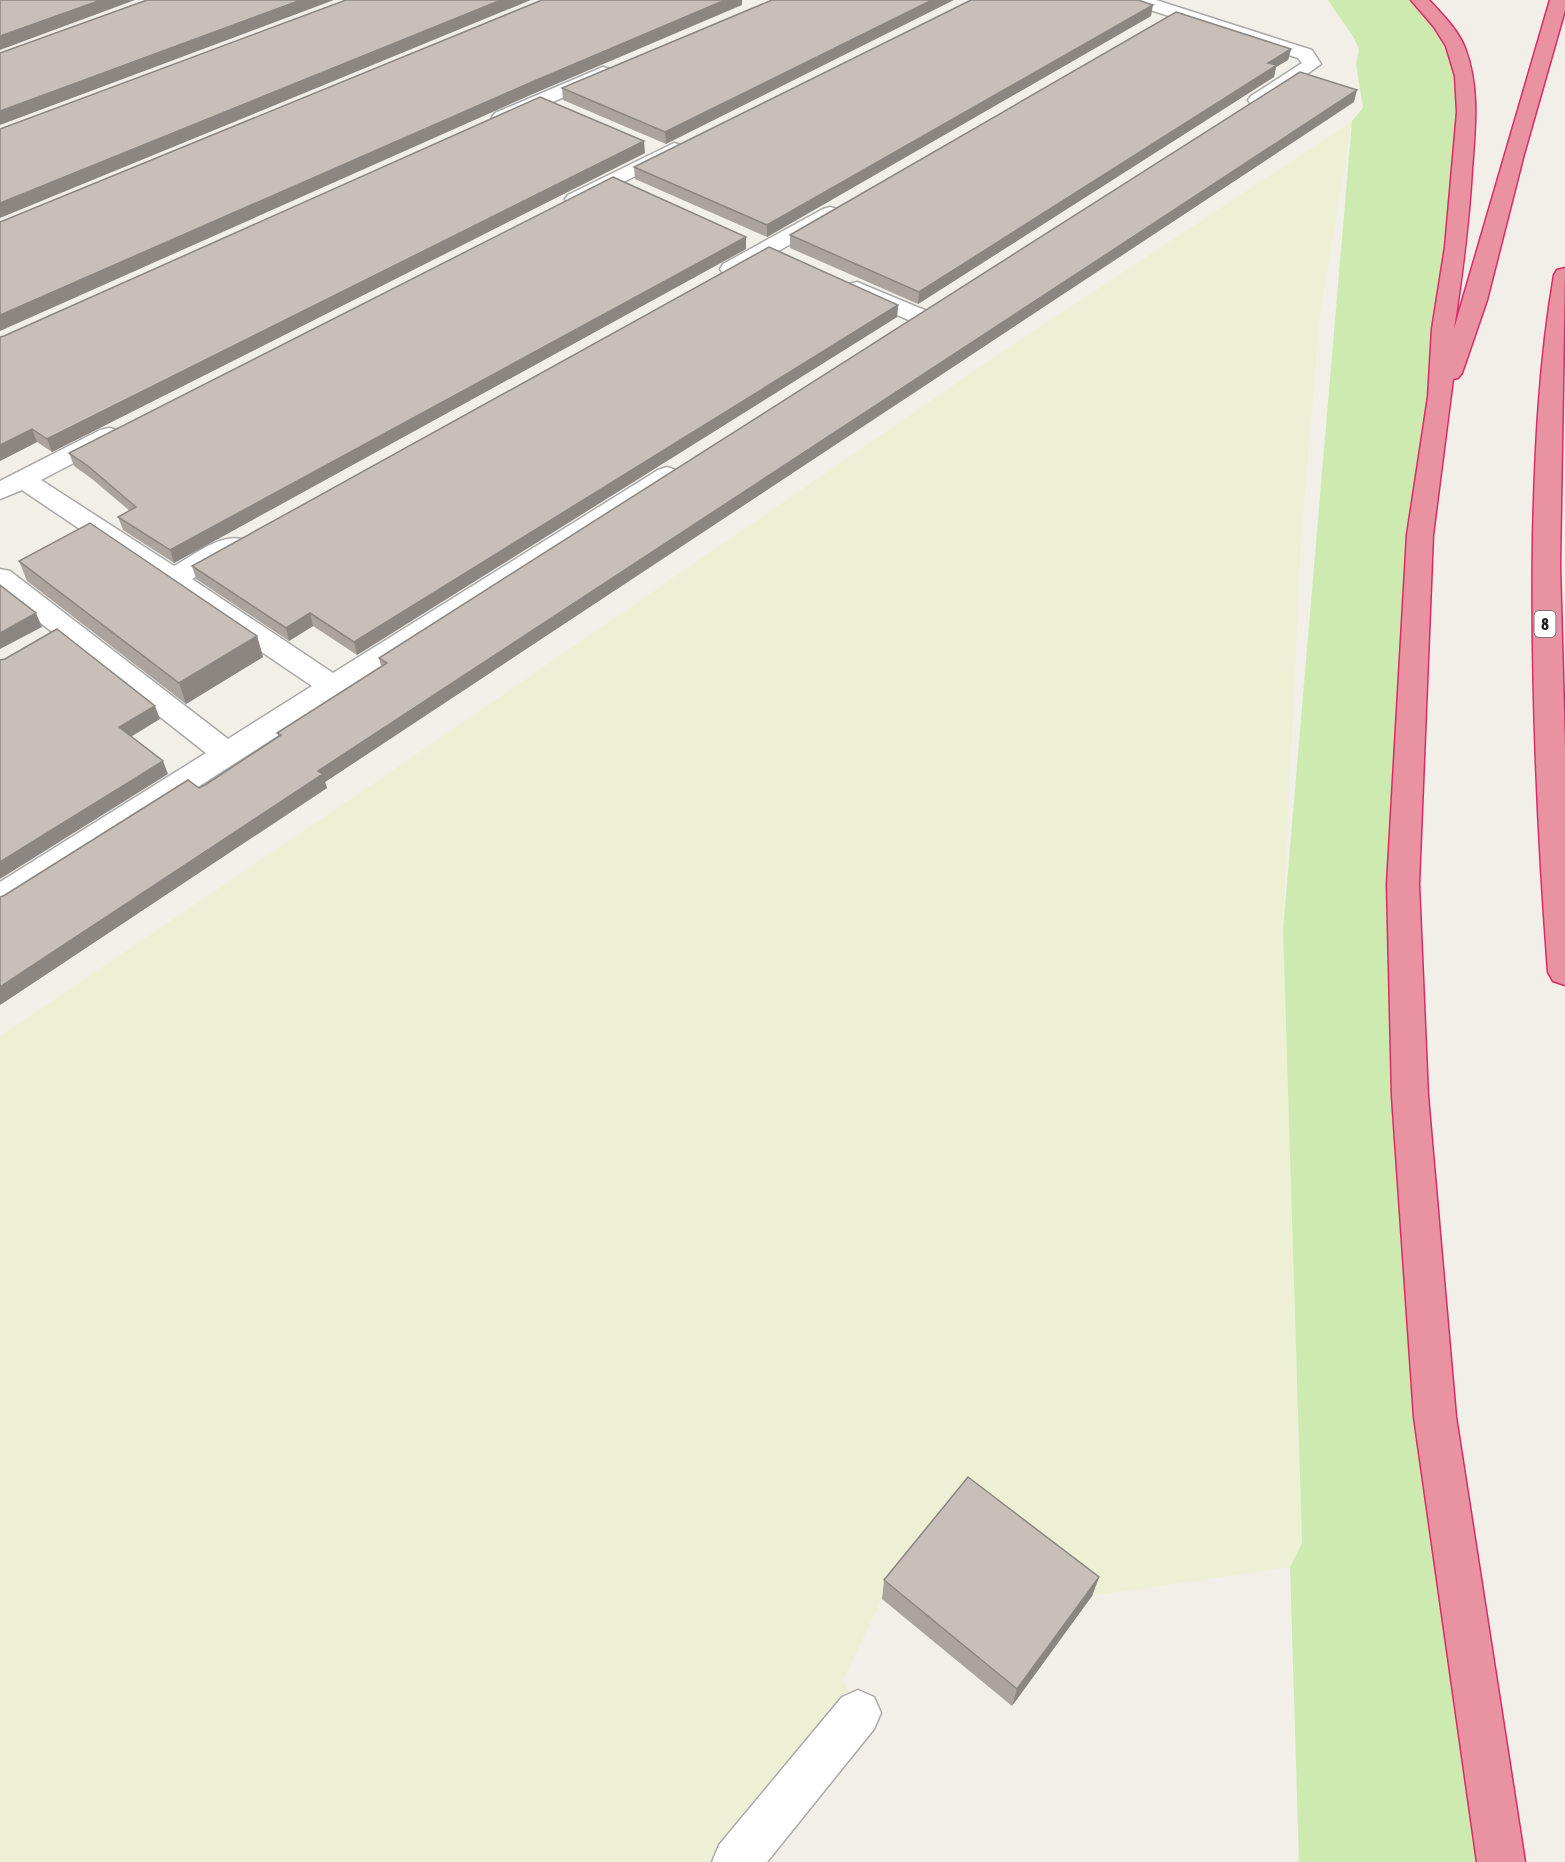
<svg xmlns="http://www.w3.org/2000/svg" width="1565" height="1862" viewBox="0 0 1565 1862" font-family="'Asap Condensed',sans-serif">
  <style>
    .farmland { fill: #eef0d5 }
    .grass { fill: #cdebb0 }
    .lines { fill: none; stroke-linecap: round; stroke-linejoin: round }
    .minor-casing { stroke: #a9a9a9; stroke-width: 3 }
    .highway-casing { stroke: #dc2a67; stroke-width: 3 }
    .minor { fill: #fff; fill-rule: evenodd }
    .highway { fill: #e892a2; fill-rule: evenodd }
    .wall { fill: #aba49e }
    .shaded-wall { fill: #8b8681 }
    .building { fill: #c7bfb8; stroke: #8b8681; stroke-width: 1.5 }
    .labels { text-anchor: middle; stroke-width: 5; stroke-linejoin: round; paint-order: stroke }
    .shield { fill: #fff; stroke: #646464; stroke-width: 1.5 }
    .shield-label { font-size: 16px; font-weight: bold; fill: #222 }
  </style>
  <rect width="100%" height="100%" fill="#f2efe9"/>
  <path class="farmland" d="M 1352,121 L 1320,313 L 1301,540 L 1283,930 L 1302,1543 L 1290,1567 L 1092,1596 L 964,1498 L 882,1599 L 843,1680 L 858,1713 L 736,1862 L 0,1862 L 0,1036 L 383,777 L 987,362 Z"/>
  <path class="grass" d="M 1328,0 L 1420,0 L 1464,76 L 1420,535 L 1410,1096 L 1501,1862 L 1299,1862 L 1290,1567 L 1302,1543 L 1283,930 L 1352,121 L 1363,108 L 1356,64 L 1359,50 L 1354,38 Z"/>
  <g class="lines">
    <defs>
      <path id="minor" d="M 1129,0 L 1156,0 L 1312,50 L 1321,64 L 1265,104 L 1251,104 L 1248,100 L 1251,96 L 1302,63 L 1298,58 L 1132,4 Z
        M 603,67 L 610,69 L 612,73 L 610,77 L 509,121 L 495,121 L 492,117 L 495,113 Z
        M 674,143 L 681,145 L 684,149 L 681,153 L 582,203 L 575,205 L 568,203 L 565,199 L 568,195 Z
        M 830,207 L 837,209 L 841,213 L 837,217 L 739,274 L 731,276 L 723,274 L 720,269 L 723,264 L 823,209 Z
        M 857,282 L 927,311 L 930,316 L 927,321 L 919,323 L 911,321 L 849,294 L 846,289 L 849,284 Z
        M 109,428 L 118,430 L 121,435 L 118,440 L 41,480 L 174,566 C 193,556 219,534 241,539 L 245,545 L 241,551 L 192,579 L 333,673 L 658,470 L 667,467 L 676,470 L 680,475 L 676,480 L 11,907 L 0,910 L 0,882 L 206,753 L 0,591 L 0,569 L 10,571 L 228,739 L 312,686 L 22,490 L 0,499 L 0,481 L 100,430 Z
        M 858,1690 L 874,1697 L 881,1713 L 874,1729 L 767,1862 L 712,1862 L 719,1845 L 842,1697 Z"/>
      <path id="highway" d="M 1411,0 L 1429,0 C 1442,14 1458,30 1465,48 C 1480,87 1475,129 1472,170 C 1469,224 1462,276 1454,329 L 1550,0 L 1565,0 L 1565,10 L 1524,154 L 1487,300 L 1462,373 L 1458,378 L 1453,379 L 1433,535 L 1419,884 L 1428,1096 L 1456,1417 L 1525,1862 L 1477,1862 L 1414,1417 L 1392,1096 L 1387,884 L 1407,535 L 1428,397 L 1432,329 L 1445,247 L 1457,112 L 1455,76 L 1446,46 L 1434,27 Z
        M 1565,268 L 1560,565 L 1565,748 L 1565,985 L 1553,981 L 1548,972 C 1537,827 1531,682 1533,537 C 1535,449 1539,362 1554,275 L 1557,270 Z"/>
    </defs>
    <use href="#minor" class="minor-casing"/>
    <use href="#highway" class="highway-casing"/>
    <use href="#minor" class="minor"/>
    <use href="#highway" class="highway"/>
  </g>
  <path class="wall" d="M 772,0 L 666,144 L 563,100 L 562,88 Z
    M 1151,16 L 767,237 L 635,179 L 634,167 Z
    M 1291,49 L 1288,60 L 1276,67 L 1274,77 L 918,304 L 790,248 L 790,235 Z
    M 1354,102 L 325,782 L 327,788 L 0,1005 L 0,897 L 5,895 L 205,785 L 279,737 L 277,733 L 381,666 L 379,658 Z
    M 645,153 L 52,452 L 37,442 L 0,461 L 4,336 Z
    M 746,249 L 174,563 L 123,530 L 118,517 L 130,511 L 92,479 L 74,466 L 69,453 Z
    M 898,305 L 897,317 L 357,655 L 313,626 L 289,641 L 196,579 L 192,566 Z
    M 19,561 L 257,636 L 263,657 L 186,704 L 27,581 Z
    M 1099,1577 L 1092,1596 L 1012,1706 L 882,1599 L 884,1580 Z"/>
  <path class="shaded-wall" d="M 101,0 L 135,0 L 0,50 L 0,36 Z
    M 301,0 L 334,0 L 0,125 L 0,111 Z
    M 501,0 L 531,0 L 0,218 L 0,203 Z
    M 725,0 L 742,0 L 742,5 L 533,94 L 0,331 L 0,315 L 532,82 Z
    M 932,0 L 954,0 L 666,144 L 665,132 Z
    M 1153,5 L 1151,16 L 767,237 L 767,225 Z
    M 1291,49 L 1288,60 L 1276,67 L 1274,77 L 918,304 L 919,292 L 1268,63 Z
    M 1357,90 L 1354,102 L 325,782 L 327,788 L 0,1005 L 0,987 L 318,771 Z
    M 644,141 L 645,153 L 52,452 L 47,439 Z
    M 746,237 L 746,249 L 174,563 L 170,550 Z
    M 898,305 L 897,317 L 357,655 L 354,642 Z
    M 32,429 L 37,442 L 0,461 L 0,445 Z
    M 36,613 L 42,627 L 0,649 L 0,633 Z
    M 310,613 L 313,626 L 289,641 L 286,628 Z
    M 257,636 L 263,657 L 186,704 L 179,683 Z
    M 155,706 L 160,719 L 124,741 L 119,727 Z
    M 163,761 L 168,774 L 0,879 L 0,862 Z
    M 1099,1577 L 1092,1596 L 1012,1706 L 1017,1689 Z"/>
  <path class="building" d="M 0,0 L 101,0 L 0,36 Z
    M 147,0 L 301,0 L 0,111 L 0,53 Z
    M 346,0 L 501,0 L 0,203 L 0,129 Z
    M 542,0 L 725,0 L 532,82 L 0,315 L 0,222 Z
    M 772,0 L 932,0 L 665,132 L 562,88 Z
    M 971,0 L 1138,0 L 1153,5 L 767,225 L 634,167 Z
    M 1176,12 L 1291,49 L 1268,63 L 1277,65 L 919,292 L 790,235 Z
    M 1300,72 L 1357,90 L 318,771 L 323,774 L 0,987 L 0,897 L 5,895 L 188,780 L 199,788 L 205,785 L 281,735 L 277,733 L 387,663 L 379,658 Z
    M 540,97 L 644,141 L 47,439 L 32,429 L 0,445 L 0,337 L 4,336 Z
    M 613,177 L 746,237 L 170,550 L 118,517 L 136,507 L 88,466 L 69,453 Z
    M 769,247 L 898,305 L 354,642 L 310,613 L 286,628 L 192,566 Z
    M 90,523 L 257,636 L 179,683 L 19,561 Z
    M 0,585 L 36,613 L 0,633 Z
    M 57,629 L 155,706 L 119,727 L 163,761 L 0,862 L 0,660 L 5,659 Z
    M 968,1477 L 1099,1577 L 1017,1689 L 884,1580 Z"/>
  <g class="labels">
    <rect class="shield" x="1534.5" y="611" width="21" height="26" rx="4.5"/>
    <g class="shield-label">
      <text x="1545" y="630">8</text>
    </g>
  </g>
</svg>
